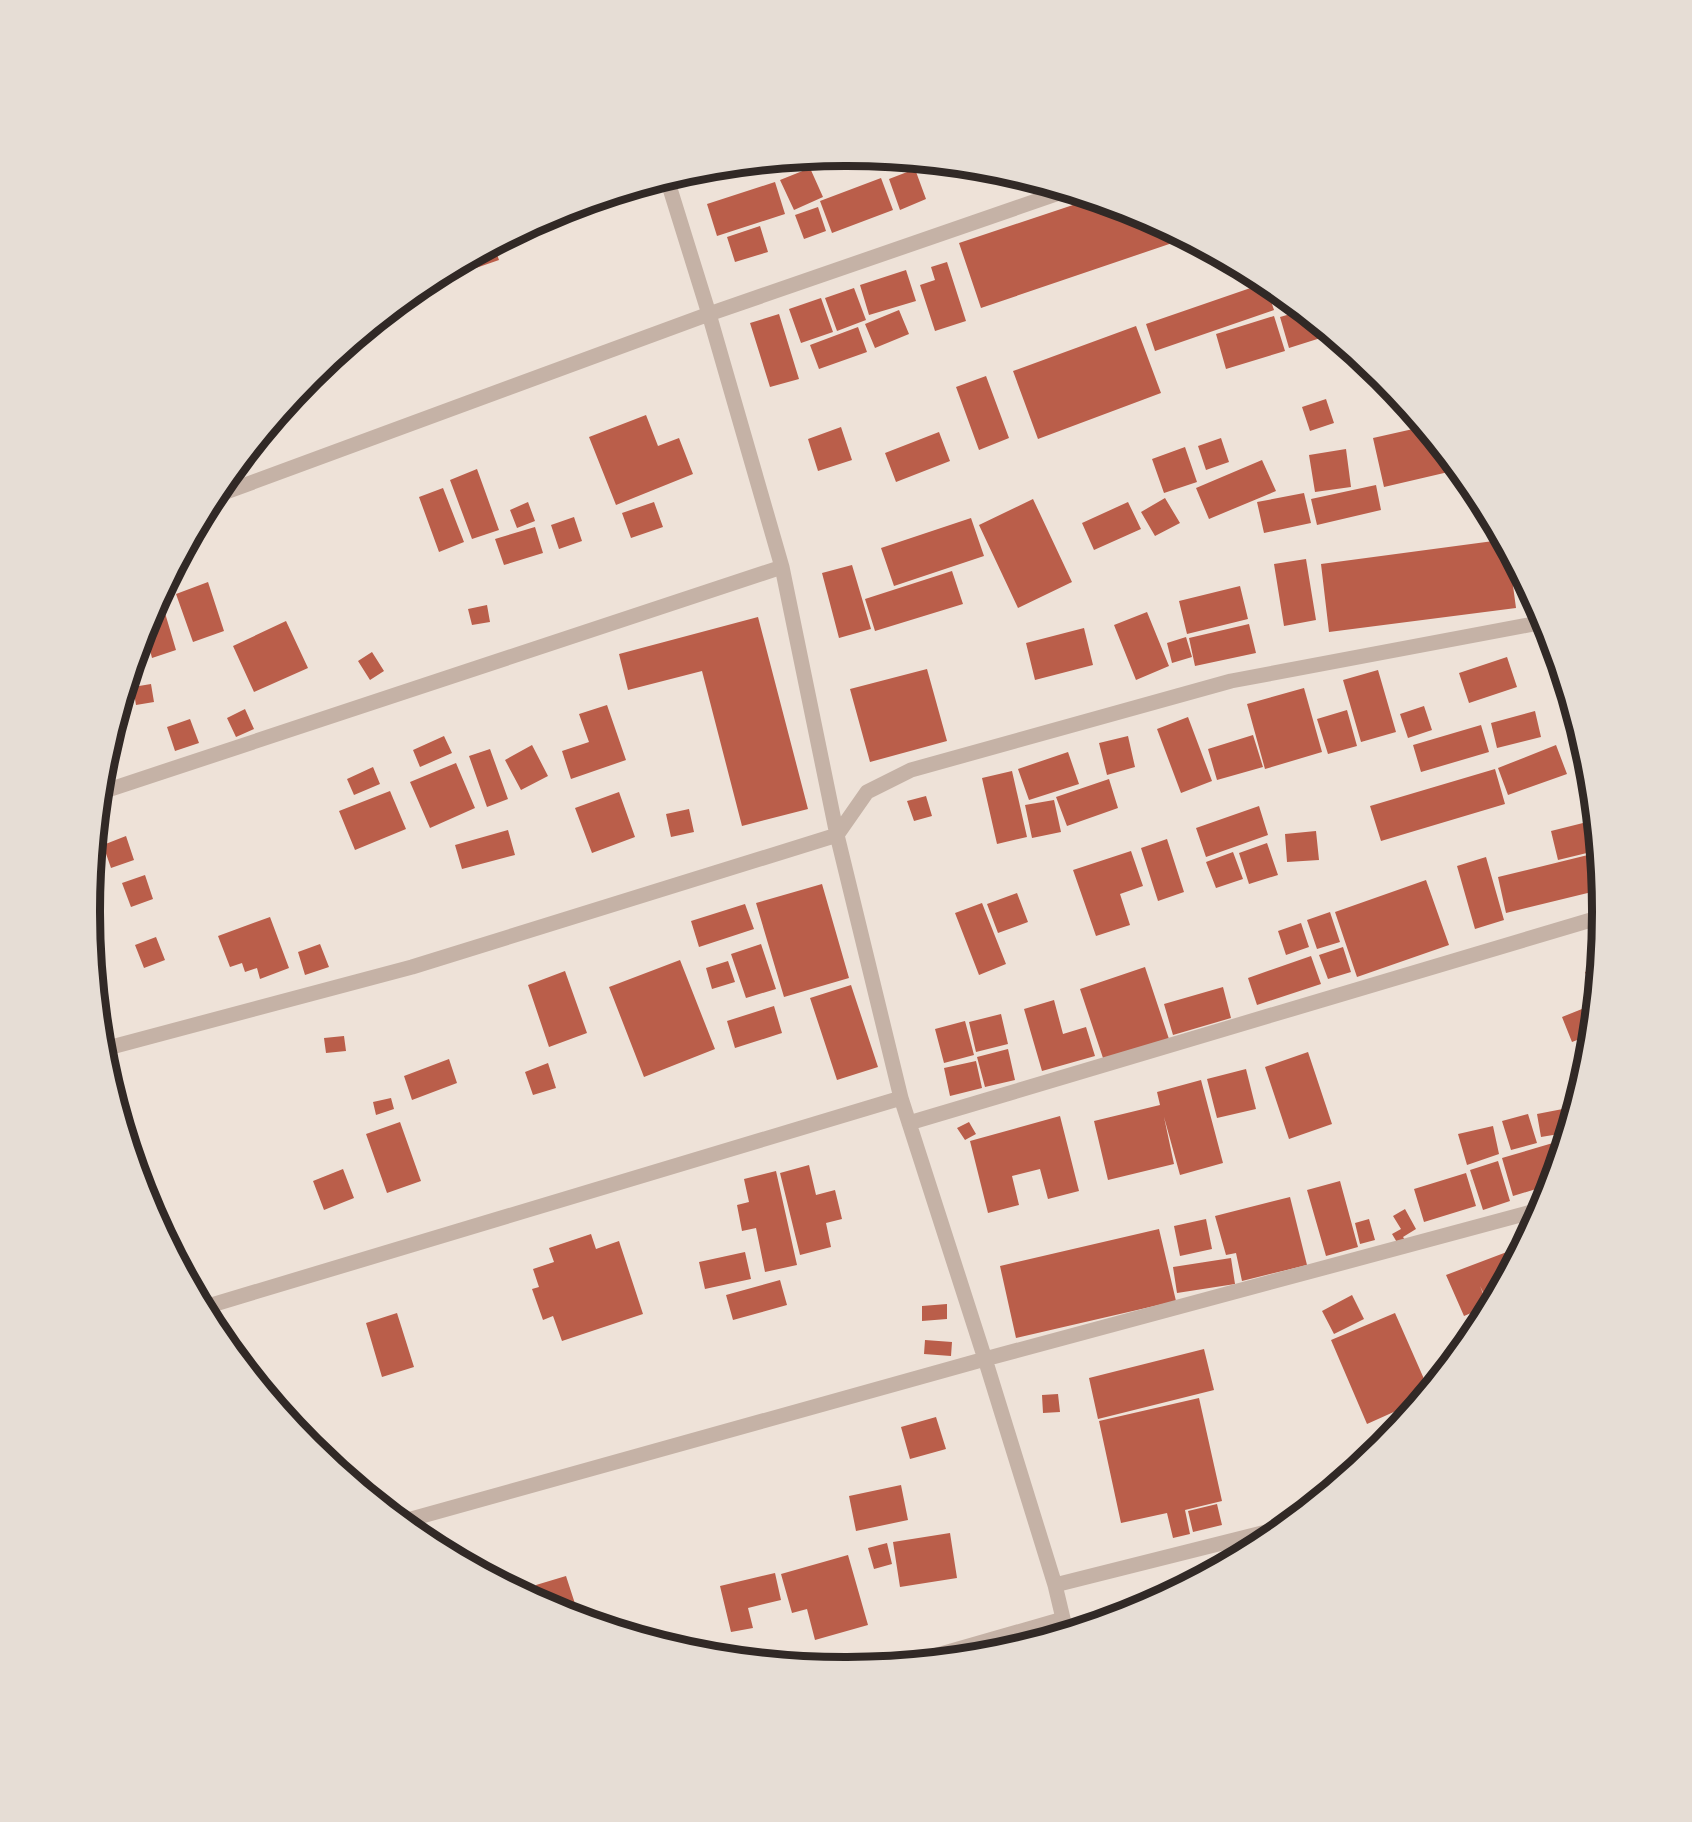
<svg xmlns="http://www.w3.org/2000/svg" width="1692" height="1822" viewBox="0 0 1692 1822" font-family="Raleway,sans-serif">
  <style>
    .building { fill: #ba5e4a }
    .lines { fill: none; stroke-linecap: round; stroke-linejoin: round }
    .minor { stroke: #c5b2a6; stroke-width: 15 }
    .rim { fill: none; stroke: #312926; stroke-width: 8 }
  </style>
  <rect width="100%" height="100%" fill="#eee2d8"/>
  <path class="building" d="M 810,168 L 823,197 L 794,210 L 780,180 Z
    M 915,169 L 926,199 L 900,210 L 889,179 Z
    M 881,178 L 893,210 L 832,233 L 820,201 Z
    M 775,182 L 785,214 L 717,236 L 707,204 Z
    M 1091,199 L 1136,213 L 1184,239 L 981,308 L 959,243 Z
    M 818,207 L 826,231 L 804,239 L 795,215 Z
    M 760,226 L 768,252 L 735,262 L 727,237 Z
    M 494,246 L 499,260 L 476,268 L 472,258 Z
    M 947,262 L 966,321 L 935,331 L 920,285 L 935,280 L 931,267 Z
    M 453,268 L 458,277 L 432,290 L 428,281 Z
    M 906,270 L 916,301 L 869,315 L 860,285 Z
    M 1265,283 L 1274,310 L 1155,351 L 1146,324 Z
    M 854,288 L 866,320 L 837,331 L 825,298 Z
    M 821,298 L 833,332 L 801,343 L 789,309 Z
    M 899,310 L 909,334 L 875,348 L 865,324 Z
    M 1301,311 L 1330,335 L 1289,348 L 1280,317 Z
    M 779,314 L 799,379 L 770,387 L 750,323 Z
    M 1274,316 L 1285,351 L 1226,369 L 1216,334 Z
    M 1136,326 L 1161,393 L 1038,439 L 1013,371 Z
    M 858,327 L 867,352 L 819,369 L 810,345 Z
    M 986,376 L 1009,438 L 979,450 L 956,387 Z
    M 1326,399 L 1334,423 L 1310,431 L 1302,407 Z
    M 646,415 L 658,446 L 679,438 L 693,474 L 616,505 L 589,437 Z
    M 841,427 L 852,460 L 818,471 L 808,439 Z
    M 1422,427 L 1457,470 L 1384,487 L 1373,438 Z
    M 939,432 L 950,461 L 896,482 L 885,453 Z
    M 1221,438 L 1229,462 L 1206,470 L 1198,446 Z
    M 1185,447 L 1197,482 L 1164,493 L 1152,459 Z
    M 1346,449 L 1351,487 L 1315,492 L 1309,455 Z
    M 1262,460 L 1276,491 L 1209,519 L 1196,488 Z
    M 477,469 L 499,530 L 472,539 L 450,480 Z
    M 1376,485 L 1381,510 L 1317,525 L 1311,499 Z
    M 443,488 L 464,542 L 439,552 L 419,497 Z
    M 1304,493 L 1311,523 L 1264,533 L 1257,502 Z
    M 1165,498 L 1180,523 L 1155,536 L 1141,512 Z
    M 1033,499 L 1072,582 L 1018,608 L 979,525 Z
    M 528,502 L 535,521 L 517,528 L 510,510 Z
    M 654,502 L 663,527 L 631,538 L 622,513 Z
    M 1128,502 L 1141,529 L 1094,550 L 1082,523 Z
    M 574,517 L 582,541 L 559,549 L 551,525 Z
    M 971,518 L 984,556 L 894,586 L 881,548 Z
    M 535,527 L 543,553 L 504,565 L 495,539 Z
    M 1501,540 L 1509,556 L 1516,608 L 1329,632 L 1321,564 Z
    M 1306,559 L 1316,620 L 1284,626 L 1274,564 Z
    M 852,565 L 871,629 L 839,638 L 822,573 Z
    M 952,571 L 963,604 L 875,631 L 865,599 Z
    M 208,582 L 224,631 L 193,642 L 176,594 Z
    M 1240,586 L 1248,619 L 1187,634 L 1179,601 Z
    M 487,605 L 490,622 L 472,625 L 468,609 Z
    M 1147,612 L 1169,666 L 1136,680 L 1114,625 Z
    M 165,613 L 176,650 L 152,658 L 145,631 L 150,618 Z
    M 758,617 L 808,809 L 742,826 L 702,671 L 628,690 L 619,654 Z
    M 286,621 L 308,668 L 254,692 L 233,646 Z
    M 1249,624 L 1256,653 L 1195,666 L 1189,638 Z
    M 1084,628 L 1093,665 L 1035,680 L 1026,643 Z
    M 1186,637 L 1192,657 L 1172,663 L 1167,643 Z
    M 372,652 L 384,671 L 370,680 L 358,661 Z
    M 1507,657 L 1517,687 L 1469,703 L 1459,673 Z
    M 927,669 L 947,741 L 870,762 L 850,689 Z
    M 1378,670 L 1396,732 L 1361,742 L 1343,680 Z
    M 151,684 L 154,702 L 136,705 L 133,687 Z
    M 1304,688 L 1322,752 L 1265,769 L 1247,704 Z
    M 607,705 L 626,760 L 571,779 L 562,751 L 589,742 L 579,714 Z
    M 1424,706 L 1432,730 L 1408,738 L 1400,714 Z
    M 245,709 L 254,729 L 236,737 L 227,718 Z
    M 1347,710 L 1357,746 L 1328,754 L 1317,719 Z
    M 1535,711 L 1541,737 L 1497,748 L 1491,723 Z
    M 1188,717 L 1212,781 L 1181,793 L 1157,729 Z
    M 190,719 L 199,743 L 175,751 L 167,727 Z
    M 1481,725 L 1489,752 L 1421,772 L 1413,745 Z
    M 1253,735 L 1263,767 L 1217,780 L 1208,749 Z
    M 444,736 L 452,753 L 420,767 L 413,750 Z
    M 1128,736 L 1135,767 L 1107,775 L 1099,743 Z
    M 532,745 L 548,776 L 521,790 L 505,760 Z
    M 1556,745 L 1567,774 L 1508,795 L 1498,768 Z
    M 490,749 L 508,799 L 487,807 L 469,756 Z
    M 1068,752 L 1079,784 L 1029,800 L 1018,769 Z
    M 456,763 L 475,808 L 430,828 L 410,782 Z
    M 373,767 L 380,784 L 354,795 L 347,779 Z
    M 1495,769 L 1505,804 L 1381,841 L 1370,806 Z
    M 1012,771 L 1027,837 L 997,844 L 982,778 Z
    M 1109,779 L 1118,808 L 1067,826 L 1056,797 Z
    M 390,791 L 406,829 L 355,850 L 339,811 Z
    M 619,792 L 635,837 L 592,853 L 575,808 Z
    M 926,796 L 932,816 L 914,821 L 907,801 Z
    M 1054,800 L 1061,832 L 1032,838 L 1025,805 Z
    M 1259,806 L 1268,835 L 1206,857 L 1196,828 Z
    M 689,809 L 694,832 L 671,837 L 666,814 Z
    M 1583,823 L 1591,852 L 1558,860 L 1551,831 Z
    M 508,830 L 515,855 L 462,869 L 455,845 Z
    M 1316,831 L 1319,860 L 1287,862 L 1285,834 Z
    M 126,836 L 134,860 L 111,868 L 103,845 Z
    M 1167,839 L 1184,892 L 1158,901 L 1141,848 Z
    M 1267,843 L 1278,875 L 1249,884 L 1239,853 Z
    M 1131,851 L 1143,886 L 1120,894 L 1130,925 L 1096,936 L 1073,870 Z
    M 1233,852 L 1243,879 L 1216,888 L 1206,862 Z
    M 1596,853 L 1600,890 L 1506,913 L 1498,877 Z
    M 1486,857 L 1504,920 L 1475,929 L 1457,866 Z
    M 145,875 L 153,899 L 131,907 L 122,883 Z
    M 1426,880 L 1449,945 L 1357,977 L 1335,912 Z
    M 822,884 L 849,978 L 784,997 L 756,903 Z
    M 1017,893 L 1028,922 L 998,933 L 987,904 Z
    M 982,903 L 1006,964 L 979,975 L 955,913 Z
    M 745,904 L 754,929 L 699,947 L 691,921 Z
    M 1330,912 L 1340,942 L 1317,949 L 1307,920 Z
    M 270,917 L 289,968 L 260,979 L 257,968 L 245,972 L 242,963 L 230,967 L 218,936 Z
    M 1301,923 L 1309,947 L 1286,955 L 1278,931 Z
    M 156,937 L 165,960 L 144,968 L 135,945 Z
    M 1599,940 L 1597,958 L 1593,959 L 1589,943 Z
    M 320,944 L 329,967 L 305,975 L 298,952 Z
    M 761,944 L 776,989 L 746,998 L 731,954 Z
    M 1343,947 L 1351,972 L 1328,979 L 1319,955 Z
    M 1311,956 L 1321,984 L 1257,1005 L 1248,978 Z
    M 680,960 L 715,1049 L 644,1077 L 609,987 Z
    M 728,961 L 735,982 L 712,989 L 706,968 Z
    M 1145,967 L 1169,1039 L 1104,1061 L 1080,989 Z
    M 1596,968 L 1594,989 L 1594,996 L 1585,972 Z
    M 565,971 L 587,1033 L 549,1047 L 528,985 Z
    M 851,985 L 878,1067 L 837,1080 L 810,998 Z
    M 1223,987 L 1231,1018 L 1173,1035 L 1164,1004 Z
    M 1054,1000 L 1063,1034 L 1086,1027 L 1095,1056 L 1042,1071 L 1024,1009 Z
    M 774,1006 L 782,1033 L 735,1048 L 727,1021 Z
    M 1587,1007 L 1591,1018 L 1590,1035 L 1572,1042 L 1562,1017 Z
    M 1001,1014 L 1008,1044 L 976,1052 L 969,1022 Z
    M 965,1021 L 974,1055 L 944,1063 L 935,1029 Z
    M 344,1036 L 346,1051 L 326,1053 L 324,1038 Z
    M 1008,1049 L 1015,1080 L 985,1087 L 977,1057 Z
    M 1308,1052 L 1332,1124 L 1289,1139 L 1265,1067 Z
    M 449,1059 L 457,1083 L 412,1100 L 404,1076 Z
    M 976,1061 L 982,1088 L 950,1096 L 944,1068 Z
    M 548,1063 L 556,1088 L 533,1095 L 525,1072 Z
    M 1246,1069 L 1256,1109 L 1217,1118 L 1207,1079 Z
    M 1201,1080 L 1223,1163 L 1180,1175 L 1164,1117 L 1174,1164 L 1108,1180 L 1094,1121 L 1160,1105 L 1157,1092 Z
    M 391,1098 L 394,1109 L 376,1115 L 373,1102 Z
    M 1573,1107 L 1565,1133 L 1541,1137 L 1537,1114 Z
    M 1528,1114 L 1537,1143 L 1511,1150 L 1502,1121 Z
    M 1060,1116 L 1079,1191 L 1048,1199 L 1040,1169 L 1012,1176 L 1019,1205 L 988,1213 L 970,1141 Z
    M 400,1122 L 421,1181 L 387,1193 L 366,1134 Z
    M 969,1122 L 976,1134 L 965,1140 L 957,1128 Z
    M 1493,1126 L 1499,1154 L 1467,1165 L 1458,1134 Z
    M 1563,1140 L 1549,1185 L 1513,1196 L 1502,1158 Z
    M 1498,1161 L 1510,1201 L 1483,1210 L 1470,1170 Z
    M 809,1165 L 816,1195 L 835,1190 L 842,1219 L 826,1223 L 831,1247 L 800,1255 L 780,1173 Z
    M 343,1169 L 354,1198 L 324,1210 L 313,1181 Z
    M 776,1171 L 797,1265 L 765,1272 L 756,1228 L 742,1231 L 737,1205 L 749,1202 L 744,1179 Z
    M 1466,1173 L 1476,1206 L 1424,1222 L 1414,1189 Z
    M 1340,1181 L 1358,1247 L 1326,1256 L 1307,1190 Z
    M 1290,1197 L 1307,1265 L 1242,1281 L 1236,1253 L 1226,1255 L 1215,1216 Z
    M 1405,1209 L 1416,1229 L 1403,1237 L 1405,1240 L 1398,1244 L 1392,1234 L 1401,1229 L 1393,1216 Z
    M 1206,1219 L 1212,1249 L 1180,1256 L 1174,1226 Z
    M 1369,1219 L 1375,1240 L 1360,1244 L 1355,1223 Z
    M 1159,1229 L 1176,1301 L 1016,1338 L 1000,1266 Z
    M 591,1234 L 596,1249 L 619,1241 L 643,1314 L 562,1341 L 553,1316 L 543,1320 L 532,1289 L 539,1287 L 533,1269 L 554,1262 L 549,1248 Z
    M 1520,1247 L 1489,1304 L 1480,1286 L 1488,1306 L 1464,1316 L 1446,1275 Z
    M 745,1252 L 751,1279 L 705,1289 L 699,1262 Z
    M 1231,1258 L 1235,1284 L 1177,1293 L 1173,1267 Z
    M 780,1280 L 787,1305 L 733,1320 L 726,1295 Z
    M 1352,1295 L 1364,1319 L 1334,1334 L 1322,1311 Z
    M 947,1304 L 947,1319 L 922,1321 L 922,1306 Z
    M 397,1313 L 414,1367 L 382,1377 L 366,1323 Z
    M 1395,1313 L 1428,1388 L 1416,1402 L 1367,1424 L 1331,1340 Z
    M 925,1340 L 952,1342 L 951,1356 L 924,1354 Z
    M 1204,1349 L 1214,1390 L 1098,1419 L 1089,1378 Z
    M 1058,1394 L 1060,1412 L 1043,1413 L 1042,1395 Z
    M 1199,1398 L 1222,1501 L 1185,1510 L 1190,1534 L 1173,1538 L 1167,1513 L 1121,1523 L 1099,1421 Z
    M 936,1417 L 946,1449 L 910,1459 L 901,1427 Z
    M 901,1485 L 908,1520 L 856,1531 L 849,1496 Z
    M 1217,1504 L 1222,1525 L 1193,1532 L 1188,1511 Z
    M 950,1533 L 957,1578 L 900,1587 L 893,1542 Z
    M 887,1543 L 892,1564 L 874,1569 L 868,1548 Z
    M 848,1555 L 868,1625 L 815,1640 L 807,1609 L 792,1613 L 781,1574 Z
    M 775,1573 L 781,1600 L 748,1608 L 753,1628 L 731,1632 L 720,1586 Z
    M 566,1576 L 579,1616 L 540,1601 L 536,1585 Z"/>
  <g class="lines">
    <path class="minor" d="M 667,179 L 709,314 L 782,567 L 837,835 L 901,1098 L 985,1359 L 1055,1585 L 1066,1631
      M 215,496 L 709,314 L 1065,191
      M 102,792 L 782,567
      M 104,1049 L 412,967 L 837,835 L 867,792 L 911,770 L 1231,681 L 1544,622
      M 909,1123 L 1601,917
      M 205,1307 L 901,1098
      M 404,1521 L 985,1359 L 1539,1210
      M 1055,1585 L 1278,1529
      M 920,1660 L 1063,1619"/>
  </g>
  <path d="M0 0H1692V1822H0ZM845 166H847A745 745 0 0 1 1592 911V912A745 745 0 0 1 847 1657H845A745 745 0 0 1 100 912V911A745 745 0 0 1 845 166Z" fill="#e6ddd5" fill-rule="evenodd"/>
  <path class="rim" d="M845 166H847A745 745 0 0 1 1592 911V912A745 745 0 0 1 847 1657H845A745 745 0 0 1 100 912V911A745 745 0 0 1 845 166Z"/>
</svg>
